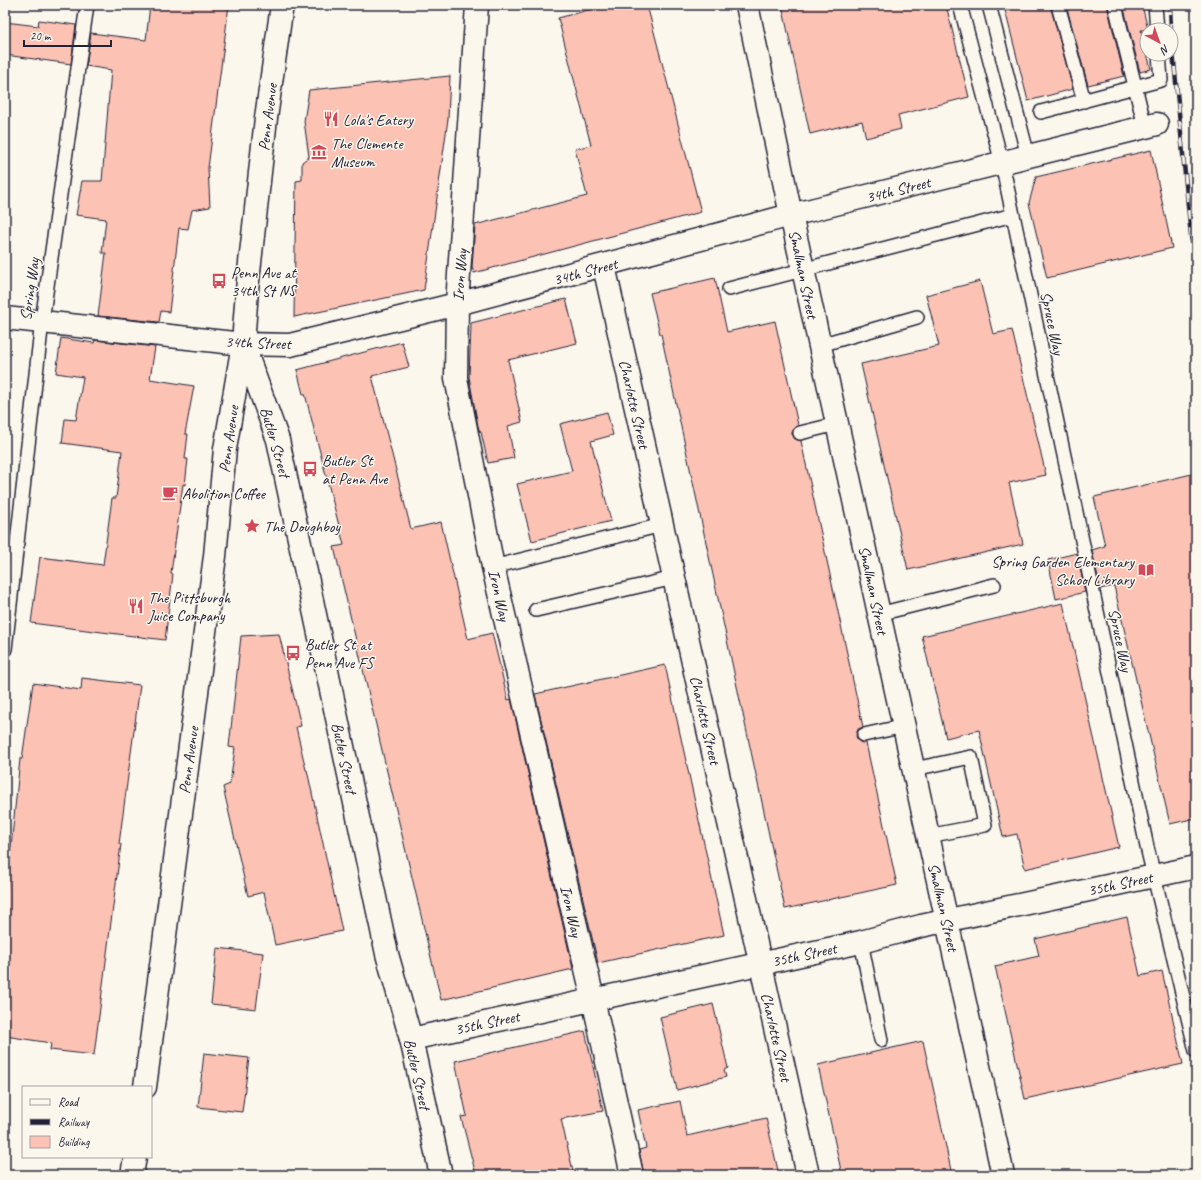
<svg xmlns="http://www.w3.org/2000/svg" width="1201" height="1180" viewBox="0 0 1201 1180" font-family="Caveat,sans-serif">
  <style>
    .building { fill: #fcc2b4; stroke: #22223b }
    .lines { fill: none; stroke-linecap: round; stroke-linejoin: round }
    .lane-casing { stroke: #22223b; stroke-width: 16 }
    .street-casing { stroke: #22223b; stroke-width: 25 }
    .secondary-casing { stroke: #22223b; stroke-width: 25 }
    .lane { stroke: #fbf7ec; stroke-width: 13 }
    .street { stroke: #fbf7ec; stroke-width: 22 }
    .secondary { stroke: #fbf7ec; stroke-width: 22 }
    .rail-casing { stroke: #22223b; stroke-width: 4.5 }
    .rail { stroke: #fbf7ec; stroke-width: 3; stroke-dasharray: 9; stroke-linecap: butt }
    .labels { text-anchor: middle; stroke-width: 3; stroke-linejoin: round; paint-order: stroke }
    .street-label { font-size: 16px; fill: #22223b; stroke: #fbf7ec }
    .poi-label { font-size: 16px; fill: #22223b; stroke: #fbf7ec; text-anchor: start }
  </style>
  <rect width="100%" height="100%" fill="#fbf7ec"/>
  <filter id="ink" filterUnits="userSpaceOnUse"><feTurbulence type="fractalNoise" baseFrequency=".025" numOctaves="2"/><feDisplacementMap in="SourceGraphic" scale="8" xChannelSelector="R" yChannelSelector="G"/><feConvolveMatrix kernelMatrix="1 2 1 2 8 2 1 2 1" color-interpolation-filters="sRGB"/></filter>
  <g filter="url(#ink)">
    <path class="building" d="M 150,5 L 229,5 L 208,168 L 210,207 L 192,210 L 188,229 L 179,228 L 169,312 L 161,311 L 159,322 L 98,316 L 106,253 L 102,253 L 106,219 L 76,215 L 82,181 L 102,181 L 111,70 L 86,66 L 91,33 L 146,40 Z
      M 607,5 L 647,5 L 701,212 L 474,273 L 472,267 L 475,225 L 587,196 L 575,149 L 591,145 L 558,18 Z
      M 782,5 L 946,5 L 969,97 L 898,115 L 901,129 L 866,138 L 862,121 L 810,134 Z
      M 1011,5 L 1050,5 L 1073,89 L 1028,101 L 1005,10 L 1012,9 Z
      M 1066,5 L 1107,5 L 1124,76 L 1088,85 Z
      M 1123,5 L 1142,5 L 1148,30 L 1141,30 L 1151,69 L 1140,72 Z
      M 39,20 L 76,25 L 71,64 L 5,55 L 5,22 L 38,26 Z
      M 450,76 L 448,119 L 424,290 L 294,317 L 296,181 L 302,180 L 302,162 L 309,157 L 304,121 L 309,90 Z
      M 1151,150 L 1172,248 L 1047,278 L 1029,203 L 1036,177 Z
      M 715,278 L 727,332 L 775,321 L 798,425 L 794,428 L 792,430 L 792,434 L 795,439 L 801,441 L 863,727 L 858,729 L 857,732 L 856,736 L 858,741 L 862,743 L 866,743 L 897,885 L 785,909 L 661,334 L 660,334 L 650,293 Z
      M 980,281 L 993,334 L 1012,330 L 1046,475 L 1009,483 L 1023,544 L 908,570 L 861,364 L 939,346 L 926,295 Z
      M 566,299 L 577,343 L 508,360 L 522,422 L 508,426 L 514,458 L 488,463 L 481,432 L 480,432 L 478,426 L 469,377 L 471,323 Z
      M 61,338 L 94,343 L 95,340 L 155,347 L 150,379 L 194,386 L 185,434 L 188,434 L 185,459 L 188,459 L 185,485 L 183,484 L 171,573 L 173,574 L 165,640 L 31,623 L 40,557 L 103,565 L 112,498 L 116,498 L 122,451 L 62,443 L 65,419 L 76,420 L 83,377 L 56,373 Z
      M 402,342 L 409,367 L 372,376 L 411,529 L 441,522 L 468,639 L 492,633 L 508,700 L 511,699 L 573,969 L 441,1000 L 334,547 L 344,545 L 305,394 L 303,394 L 297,370 Z
      M 607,412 L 613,435 L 591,441 L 611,521 L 532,541 L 517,484 L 572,471 L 560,424 Z
      M 1196,473 L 1196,818 L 1170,824 L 1114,586 L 1100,589 L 1092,550 L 1105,546 L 1094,497 Z
      M 1077,553 L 1085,592 L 1056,599 L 1048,560 Z
      M 1063,603 L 1119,847 L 1025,869 L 1017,834 L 1003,837 L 979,730 L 946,738 L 922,636 Z
      M 279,634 L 301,726 L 296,727 L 306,770 L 307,770 L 342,931 L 275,945 L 264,892 L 248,896 L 223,787 L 230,784 L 235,748 L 229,747 L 241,636 Z
      M 665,665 L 724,935 L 598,963 L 535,694 Z
      M 82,678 L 140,685 L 119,844 L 121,844 L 94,1055 L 50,1050 L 51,1043 L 5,1036 L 5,905 L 20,759 L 22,759 L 33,683 L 81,690 Z
      M 1127,917 L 1140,976 L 1162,971 L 1183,1064 L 1025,1099 L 995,966 L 1039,956 L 1035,939 Z
      M 217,948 L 263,953 L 256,1009 L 211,1004 Z
      M 713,1004 L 728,1068 L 724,1070 L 726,1077 L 677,1090 L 660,1017 Z
      M 585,1031 L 603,1111 L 561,1119 L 574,1175 L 476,1175 L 461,1117 L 467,1116 L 455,1061 Z
      M 923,1041 L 952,1175 L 842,1175 L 818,1065 Z
      M 204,1053 L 249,1058 L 242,1112 L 198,1107 Z
      M 680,1101 L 687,1136 L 766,1118 L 779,1175 L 644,1175 L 639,1150 L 646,1148 L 638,1110 Z"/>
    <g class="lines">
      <defs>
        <path id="lane" d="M 960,5 L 1002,163 L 1147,847 L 1196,1051
          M 989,5 L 1028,156
          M 1058,5 L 1084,101
          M 1115,5 L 1145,127
          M 1155,5 L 1157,30
          M 1041,112 L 1161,80 L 1159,54
          M 729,289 L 1013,215
          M 820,345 L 917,317
          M 800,433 L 837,424
          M 493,567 L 662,525
          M 536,610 L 674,578
          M 879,614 L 994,585
          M 5,649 L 42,321 L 87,5
          M 864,735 L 904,726
          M 914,769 L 971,757 L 985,825 L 928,836
          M 861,942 L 881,1040"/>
        <path id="street" d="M 477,5 L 457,304 L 456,378 L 493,567 L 593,999 L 632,1175
          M 604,266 L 808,1175
          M 243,344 L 290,345 L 457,304 L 791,215 L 1157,124
          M 411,1039 L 861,942 L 921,926 L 1196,867"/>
        <path id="secondary" d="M 747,5 L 791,215 L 1003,1175
          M 5,318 L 243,344
          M 244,347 L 278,440 L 387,954 L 411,1039 L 441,1175
          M 145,1087 L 215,556 L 225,449 L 243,344 L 247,290 L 266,118 L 282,5
          M 132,1175 L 135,1157"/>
      </defs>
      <use href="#lane" class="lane-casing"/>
      <use href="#street" class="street-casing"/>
      <use href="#secondary" class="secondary-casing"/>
      <use href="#lane" class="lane"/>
      <use href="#street" class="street"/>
      <use href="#secondary" class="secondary"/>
      <defs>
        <path id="rail" d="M 1170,5 L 1171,30
          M 1171,31 L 1191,236 L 1196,262"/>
      </defs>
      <use href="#rail" class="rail-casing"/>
      <use href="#rail" class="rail"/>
    </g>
  </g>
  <defs>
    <symbol id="restaurant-bare" viewBox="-9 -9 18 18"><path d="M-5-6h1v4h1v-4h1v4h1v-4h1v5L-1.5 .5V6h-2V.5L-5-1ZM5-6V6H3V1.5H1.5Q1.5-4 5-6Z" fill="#d1495b" stroke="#fbf7ec" stroke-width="2.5" paint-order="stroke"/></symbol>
    <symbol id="museum-bare" viewBox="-9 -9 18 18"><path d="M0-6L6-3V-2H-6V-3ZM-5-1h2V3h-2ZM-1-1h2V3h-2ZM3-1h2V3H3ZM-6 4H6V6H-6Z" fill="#d1495b" stroke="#fbf7ec" stroke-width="2.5" paint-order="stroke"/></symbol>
    <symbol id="bus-bare" viewBox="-9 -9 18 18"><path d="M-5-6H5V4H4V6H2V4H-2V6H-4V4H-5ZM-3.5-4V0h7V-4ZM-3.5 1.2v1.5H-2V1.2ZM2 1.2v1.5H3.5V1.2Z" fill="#d1495b" stroke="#fbf7ec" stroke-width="2.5" paint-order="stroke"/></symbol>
    <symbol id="cafe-bare" viewBox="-9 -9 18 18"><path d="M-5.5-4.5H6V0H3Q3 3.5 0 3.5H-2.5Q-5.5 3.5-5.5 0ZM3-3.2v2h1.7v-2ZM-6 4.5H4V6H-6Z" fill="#d1495b" stroke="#fbf7ec" stroke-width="2.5" paint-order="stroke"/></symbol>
    <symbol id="sight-bare" viewBox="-9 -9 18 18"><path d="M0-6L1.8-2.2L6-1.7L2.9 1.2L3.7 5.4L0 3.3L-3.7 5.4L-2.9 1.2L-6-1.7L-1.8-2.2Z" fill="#d1495b" stroke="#fbf7ec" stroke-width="2.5" paint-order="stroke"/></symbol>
    <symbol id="library-bare" viewBox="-9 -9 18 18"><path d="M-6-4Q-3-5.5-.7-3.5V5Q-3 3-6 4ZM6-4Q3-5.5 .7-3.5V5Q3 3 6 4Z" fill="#d1495b" stroke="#fbf7ec" stroke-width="2.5" paint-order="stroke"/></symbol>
  </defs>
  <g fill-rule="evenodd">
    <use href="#restaurant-bare" x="320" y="108" width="22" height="22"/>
    <use href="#museum-bare" x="308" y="141" width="22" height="22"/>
    <use href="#bus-bare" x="208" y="270" width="22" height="22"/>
    <use href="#bus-bare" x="299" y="458" width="22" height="22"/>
    <use href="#cafe-bare" x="159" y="482" width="22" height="22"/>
    <use href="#sight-bare" x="241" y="515" width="22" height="22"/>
    <use href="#library-bare" x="1135" y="559" width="22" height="22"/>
    <use href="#restaurant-bare" x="125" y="595" width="22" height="22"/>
    <use href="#bus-bare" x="282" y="642" width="22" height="22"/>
  </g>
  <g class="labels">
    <g class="street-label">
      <text transform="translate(267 117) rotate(-83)" y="6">Penn Avenue</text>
      <text transform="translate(898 189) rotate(-14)" y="6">34th Street</text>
      <text transform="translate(585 271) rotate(-15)" y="6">34th Street</text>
      <text transform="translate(804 274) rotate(78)" y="6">Smallman Street</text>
      <text transform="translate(459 275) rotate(-86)" y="6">Iron Way</text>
      <text transform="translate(29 289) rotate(-82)" y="6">Spring Way</text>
      <text transform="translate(1053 323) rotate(78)" y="6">Spruce Way</text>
      <text transform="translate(258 342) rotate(2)" y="6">34th Street</text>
      <text transform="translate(635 404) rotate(77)" y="6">Charlotte Street</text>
      <text transform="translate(228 439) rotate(-82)" y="6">Penn Avenue</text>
      <text transform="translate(276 442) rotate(74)" y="6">Butler Street</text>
      <text transform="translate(874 590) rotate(78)" y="6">Smallman Street</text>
      <text transform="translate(500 595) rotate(77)" y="6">Iron Way</text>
      <text transform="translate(1121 640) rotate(78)" y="6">Spruce Way</text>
      <text transform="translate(706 720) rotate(77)" y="6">Charlotte Street</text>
      <text transform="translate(345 758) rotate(78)" y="6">Butler Street</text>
      <text transform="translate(188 760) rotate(-82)" y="6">Penn Avenue</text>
      <text transform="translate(1120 883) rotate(-12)" y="6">35th Street</text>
      <text transform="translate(944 907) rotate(77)" y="6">Smallman Street</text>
      <text transform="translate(572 911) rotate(77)" y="6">Iron Way</text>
      <text transform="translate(804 954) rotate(-12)" y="6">35th Street</text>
      <text transform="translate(487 1022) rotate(-12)" y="6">35th Street</text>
      <text transform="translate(777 1037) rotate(77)" y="6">Charlotte Street</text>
      <text transform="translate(418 1074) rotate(77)" y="6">Butler Street</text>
    </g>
    <g class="poi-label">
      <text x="343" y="125">Lola's Eatery</text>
      <text x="331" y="149">The Clemente<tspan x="331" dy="18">Museum</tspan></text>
      <text x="231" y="278">Penn Ave at<tspan x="231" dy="18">34th St NS</tspan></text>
      <text x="322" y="466">Butler St<tspan x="322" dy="18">at Penn Ave</tspan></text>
      <text x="182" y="499">Abolition Coffee</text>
      <text x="264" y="532">The Doughboy</text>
      <text x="1134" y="567" text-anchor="end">Spring Garden Elementary<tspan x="1134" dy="18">School Library</tspan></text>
      <text x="148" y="603">The Pittsburgh<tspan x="148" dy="18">Juice Company</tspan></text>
      <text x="305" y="650">Butler St at<tspan x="305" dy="18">Penn Ave FS</tspan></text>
    </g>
  </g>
  <rect width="1201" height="1180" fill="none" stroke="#fbf7ec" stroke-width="20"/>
  <rect x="10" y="10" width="1181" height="1160" fill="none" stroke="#22223b" stroke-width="1.5" filter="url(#ink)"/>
  <rect x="22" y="1086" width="130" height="72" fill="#fbf7ec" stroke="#a4a2a5"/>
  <rect x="30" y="1099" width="20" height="6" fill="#fbf7ec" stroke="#a4a2a5"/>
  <text x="58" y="1106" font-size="12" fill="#22223b">Road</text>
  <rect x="30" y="1119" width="20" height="6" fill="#22223b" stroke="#a4a2a5"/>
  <text x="58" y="1126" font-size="12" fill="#22223b">Railway</text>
  <rect x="30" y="1136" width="20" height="12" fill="#fcc2b4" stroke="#a4a2a5"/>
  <text x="58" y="1146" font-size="12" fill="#22223b">Building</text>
  <g transform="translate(1159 42) rotate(139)"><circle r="19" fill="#fbf7ec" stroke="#a4a2a5"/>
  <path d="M0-3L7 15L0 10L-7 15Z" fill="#d1495b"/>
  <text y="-6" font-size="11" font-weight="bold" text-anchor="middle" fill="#22223b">N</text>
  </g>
  <path d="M24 40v6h87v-6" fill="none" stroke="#22223b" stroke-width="2"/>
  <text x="30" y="40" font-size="12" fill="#22223b" stroke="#fbf7ec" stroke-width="3" paint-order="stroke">20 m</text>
</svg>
